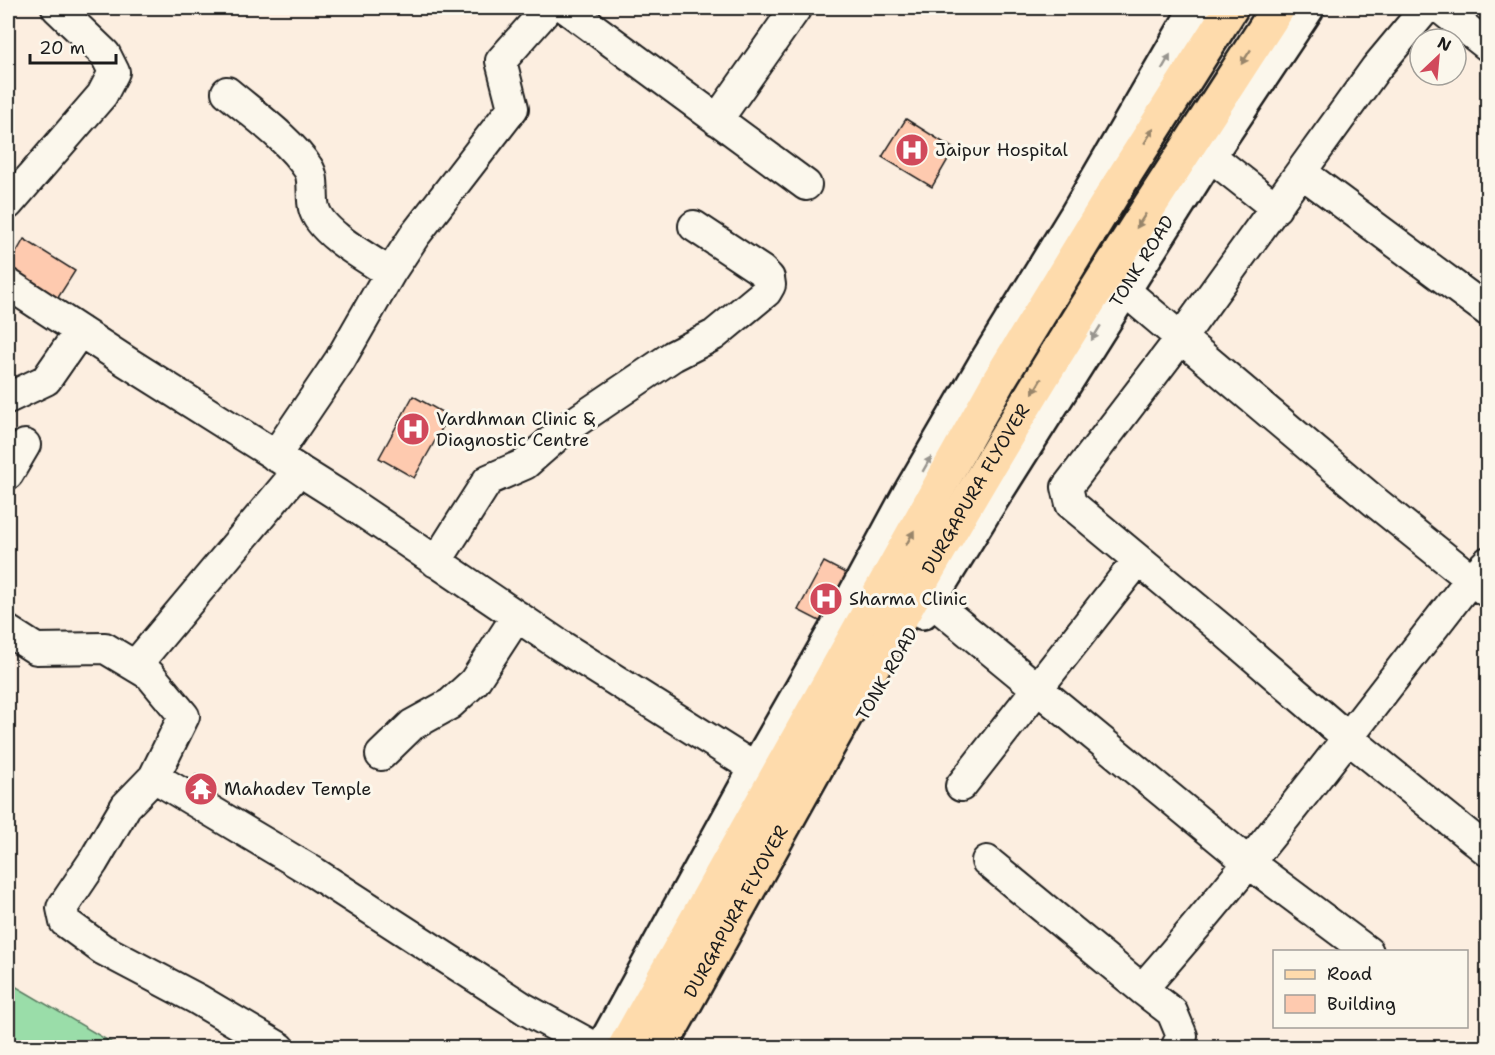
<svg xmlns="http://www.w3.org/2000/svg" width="1495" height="1055" viewBox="0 0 1495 1055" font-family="'Shantell Sans',sans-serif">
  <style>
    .green { fill: #9adda9; stroke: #5b7c62; stroke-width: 1.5 }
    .building { fill: #fecaaf; stroke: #1c1c1c; stroke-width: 1.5 }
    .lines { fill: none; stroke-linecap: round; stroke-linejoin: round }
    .minor-casing { stroke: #1c1c1c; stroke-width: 34 }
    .tertiary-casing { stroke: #1c1c1c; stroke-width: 38 }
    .primary-casing { stroke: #1c1c1c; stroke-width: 38 }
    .minor { stroke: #fbf7ec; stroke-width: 30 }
    .tertiary { stroke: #fbf7ec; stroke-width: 33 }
    .primary { stroke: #fedbac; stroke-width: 33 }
    .oneway { fill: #98856b }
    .oneway2 { fill: #97948e }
    .labels { text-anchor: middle; stroke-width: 6; stroke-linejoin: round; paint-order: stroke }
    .poi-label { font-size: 18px; fill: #1c1c1c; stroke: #fbf7ec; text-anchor: start }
    .street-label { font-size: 18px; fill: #1c1c1c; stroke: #fbf7ec }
  </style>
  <rect width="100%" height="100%" fill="#fceee0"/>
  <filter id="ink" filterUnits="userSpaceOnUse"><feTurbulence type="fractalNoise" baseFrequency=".0167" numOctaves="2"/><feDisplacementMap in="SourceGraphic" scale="12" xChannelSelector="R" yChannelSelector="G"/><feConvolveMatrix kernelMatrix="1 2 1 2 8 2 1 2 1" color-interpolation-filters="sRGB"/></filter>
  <g filter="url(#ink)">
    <path class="green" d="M 8,982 L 119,1047 L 8,1047 Z"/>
    <path class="building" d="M 906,119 L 954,149 L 932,187 L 882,157 Z
      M 24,239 L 75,271 L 54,304 L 8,276 L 8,267 Z
      M 413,396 L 449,416 L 414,478 L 379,458 Z
      M 824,562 L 857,579 L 831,627 L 798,610 Z
      M 196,775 L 215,786 L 206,803 L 186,792 Z"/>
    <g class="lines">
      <defs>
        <path id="minor" d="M 566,8 L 806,185
          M 1426,8 L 1376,68 L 1181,338 L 1067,487 L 1071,504 L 1225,632 L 1348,738 L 1488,851
          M 1440,8 L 1488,46
          M 227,92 C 253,114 289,139 308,168 C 315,178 311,196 314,208 C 320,233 369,259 390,273
          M 717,120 L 796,8
          M 1209,155 L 1276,208
          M 1301,172 L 1488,311
          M 8,204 L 102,95 L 114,72 L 105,54 L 57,8
          M 8,284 L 127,362 L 338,495 L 558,644 L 756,769
          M 1124,290 L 1374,501 L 1486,591
          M 8,398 L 46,380 L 80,331
          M 275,456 L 340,360 L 390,273 L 415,235 L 513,108 L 501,61 L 548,8
          M 8,474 L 25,445
          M 436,562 L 488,480 L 525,464 L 565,429 L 673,356 L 714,335 L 766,292 L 770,285 L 769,278 L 762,271 L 694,226
          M 930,600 L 1249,863 L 1368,952
          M 8,631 L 36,649 L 105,648 L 150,675 L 184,716 L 154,777 L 315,873 L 525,1009 L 596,1048
          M 135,666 L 299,470
          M 381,755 L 412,725 L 450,704 L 474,682 L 517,616
          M 154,777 L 126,806 L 93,862 L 62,908 L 65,922 L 102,949 L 197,999 L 280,1048
          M 961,786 L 1138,560
          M 987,861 L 1142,989 L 1172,1012 L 1182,1036 L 1176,1048
          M 1142,989 C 1258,858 1363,717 1471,579 L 1488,562"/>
        <g id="tertiary">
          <path id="s1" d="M 922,612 L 984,511 L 1209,155 L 1307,8"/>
          <path d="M 603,1048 L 756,769 L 842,619 L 909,495 L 984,366 L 1075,218 L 1197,8"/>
        </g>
        <g id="primary">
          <path d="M 624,1048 L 999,380 L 1117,187 L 1231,8"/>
          <path id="s2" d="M 660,1048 C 776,841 889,632 1011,429 C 1096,286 1188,147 1278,8"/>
        </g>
      </defs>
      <use href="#minor" class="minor-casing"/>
      <use href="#tertiary" class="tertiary-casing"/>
      <use href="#primary" class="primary-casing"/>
      <use href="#minor" class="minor"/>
      <use href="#tertiary" class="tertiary"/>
      <use href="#primary" class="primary"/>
    </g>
    <defs><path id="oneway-solid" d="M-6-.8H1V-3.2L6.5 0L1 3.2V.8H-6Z" transform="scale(1.5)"/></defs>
    <g class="oneway">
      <use href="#oneway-solid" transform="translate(1246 57) rotate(123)"/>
      <use href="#oneway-solid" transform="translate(1149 136) rotate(-58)"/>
      <use href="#oneway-solid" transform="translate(1141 221) rotate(123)"/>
      <use href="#oneway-solid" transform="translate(1037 386) rotate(121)"/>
      <use href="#oneway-solid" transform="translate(910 538) rotate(-61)"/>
    </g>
    <g class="oneway2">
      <use href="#oneway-solid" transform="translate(1166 62) rotate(-60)"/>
      <use href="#oneway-solid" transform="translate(1096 333) rotate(122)"/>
      <use href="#oneway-solid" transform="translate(927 464) rotate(-60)"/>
    </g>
  </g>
  <defs>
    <symbol id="hospital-disc" viewBox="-11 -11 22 22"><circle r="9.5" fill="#d1495b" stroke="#fbf7ec"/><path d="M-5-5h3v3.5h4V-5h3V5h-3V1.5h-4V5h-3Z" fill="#fff"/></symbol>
    <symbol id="temple-disc" viewBox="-11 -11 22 22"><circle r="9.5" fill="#d1495b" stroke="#fbf7ec"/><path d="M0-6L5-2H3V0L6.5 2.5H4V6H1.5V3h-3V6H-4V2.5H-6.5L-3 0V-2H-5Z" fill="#fff"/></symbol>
  </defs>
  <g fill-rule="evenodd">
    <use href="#hospital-disc" x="893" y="131" width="38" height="38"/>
    <use href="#hospital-disc" x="394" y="410" width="38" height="38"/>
    <use href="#hospital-disc" x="807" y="580" width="38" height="38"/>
    <use href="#temple-disc" x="182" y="770" width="38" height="38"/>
  </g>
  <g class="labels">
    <g class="poi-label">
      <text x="935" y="156">Jaipur Hospital</text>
      <text x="436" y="425">Vardhman Clinic &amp;<tspan x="436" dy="21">Diagnostic Centre</tspan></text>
      <text x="849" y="605">Sharma Clinic</text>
      <text x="224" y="795">Mahadev Temple</text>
    </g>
    <g class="street-label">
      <text dy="6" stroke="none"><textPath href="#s1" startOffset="414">TONK ROAD</textPath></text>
      <text dy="6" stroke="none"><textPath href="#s2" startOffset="642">DURGAPURA FLYOVER</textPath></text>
      <text transform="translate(887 674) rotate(-60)" y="6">TONK ROAD</text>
      <text dy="6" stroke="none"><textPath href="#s2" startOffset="156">DURGAPURA FLYOVER</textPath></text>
    </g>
  </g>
  <rect width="1495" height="1055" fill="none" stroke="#fbf7ec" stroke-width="30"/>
  <rect x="15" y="15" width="1465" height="1025" fill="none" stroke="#1c1c1c" stroke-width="2" filter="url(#ink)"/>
  <rect x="1273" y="950" width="195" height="78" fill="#fbf7ec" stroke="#a29f99" stroke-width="1.5"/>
  <rect x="1285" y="970" width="30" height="9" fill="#fedbac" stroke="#a29f99" stroke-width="1.5"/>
  <text x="1327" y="980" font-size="18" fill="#1c1c1c">Road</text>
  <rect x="1285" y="995" width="30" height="18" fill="#fecaaf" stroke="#a29f99" stroke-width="1.5"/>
  <text x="1327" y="1010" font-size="18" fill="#1c1c1c">Building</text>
  <g transform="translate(1438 57) rotate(26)"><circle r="28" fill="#fbf7ec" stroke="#a29f99" stroke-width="1.5"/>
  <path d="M0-4.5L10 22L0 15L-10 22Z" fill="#d1495b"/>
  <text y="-9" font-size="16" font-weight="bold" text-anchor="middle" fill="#1c1c1c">N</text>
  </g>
  <path d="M30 54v9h86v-9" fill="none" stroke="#1c1c1c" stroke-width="3"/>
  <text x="39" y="54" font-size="18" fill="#1c1c1c" stroke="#fbf7ec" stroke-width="4.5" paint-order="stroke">20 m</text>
</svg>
